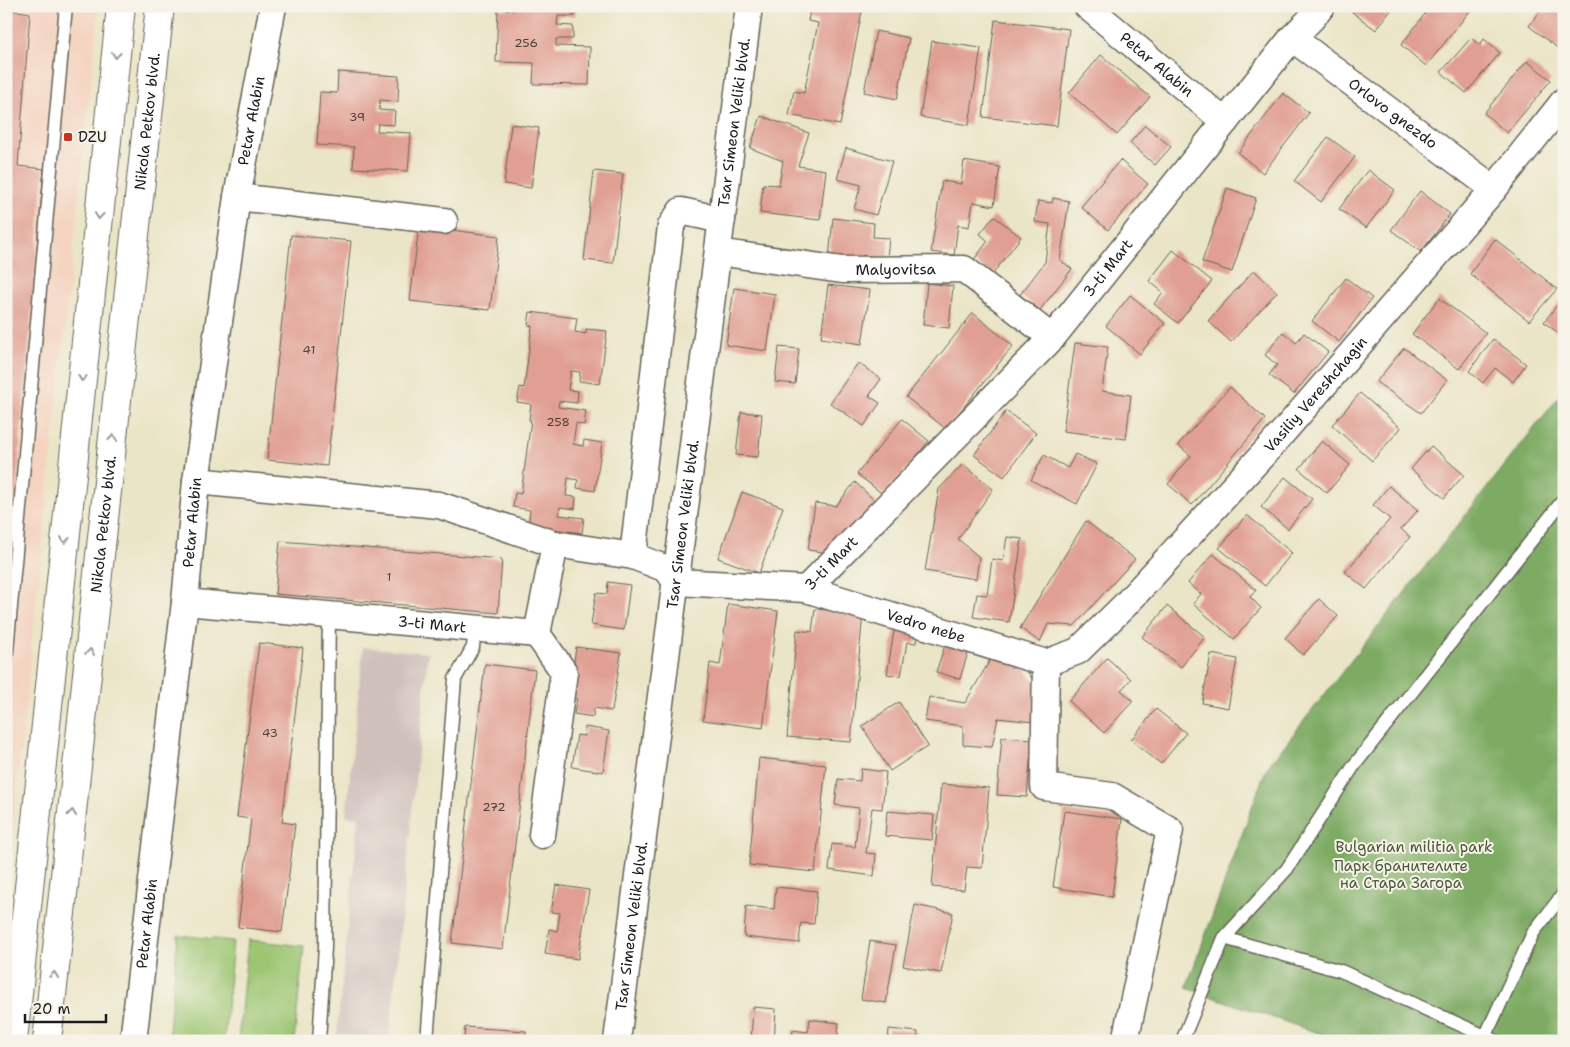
<svg xmlns="http://www.w3.org/2000/svg" width="1570" height="1047" viewBox="0 0 1570 1047" font-family="'Shantell Sans',sans-serif">
  <style>
    .built { fill: #f4d3c0 }
    .industrial { fill: #d0c0bc }
    .green { fill: #9cc672; stroke: #5c7147 }
    .forest { fill: #7dab64; stroke: #4c6440 }
    .building { fill: #e09f92 }
    .lines { fill: none; stroke-linecap: round; stroke-linejoin: round }
    .service-casing { stroke: #646258; stroke-width: 15 }
    .minor-casing { stroke: #646258; stroke-width: 29 }
    .primary-casing { stroke: #646258; stroke-width: 30 }
    .service { stroke: #fff; stroke-width: 12 }
    .minor { stroke: #fff; stroke-width: 26 }
    .primary { stroke: #fff; stroke-width: 28 }
    .oneway { stroke: #999 }
    .poi-dot { fill: #c8321e; stroke: #f7f3e8; stroke-width: 2 }
    .labels { text-anchor: middle; stroke-width: 4; stroke-linejoin: round; paint-order: stroke }
    .number-label { font-size: 12px; fill: #4d3d3a }
    .street-label { font-size: 15px; fill: #1c1c1c; stroke: #f7f3e8 }
    .poi-label { font-size: 15px; fill: #1c1c1c; stroke: #f7f3e8; text-anchor: start }
    .park-label { font-size: 15px; fill: #49583a; stroke: #f7f3e8 }
  </style>
  <rect width="100%" height="100%" fill="#f7f3e8"/>
  <filter id="ink" filterUnits="userSpaceOnUse"><feTurbulence type="fractalNoise" baseFrequency=".02" numOctaves="2"/><feDisplacementMap in="SourceGraphic" scale="10" xChannelSelector="R" yChannelSelector="G"/><feConvolveMatrix kernelMatrix="1 2 1 2 8 2 1 2 1" color-interpolation-filters="sRGB"/></filter>
  <filter id="wash" filterUnits="userSpaceOnUse"><feTurbulence type="fractalNoise" baseFrequency=".0096" numOctaves="4" result="noise"/><feDisplacementMap in="SourceGraphic" scale="20" xChannelSelector="R" yChannelSelector="G"/><feGaussianBlur stdDeviation="1.12" result="paint"/><feColorMatrix in="noise" values="0 0 0 0 0 0 0 0 0 0 0 0 0 0 0 0 0 1.4 0 .05"/><feComposite in="paint" operator="in"/></filter>
  <g filter="url(#wash)">
    <rect width="100%" height="100%" fill="#ebe5c7"/>
    <path class="built" d="M 6,6 L 99,6 L 6,890 Z"/>
    <path class="industrial" d="M 363,647 L 428,653 L 389,1041 L 336,1041 L 359,817 L 346,816 Z"/>
    <path class="green" d="M 178,935 L 233,941 L 224,1041 L 168,1041 Z
      M 248,940 L 304,946 L 294,1041 L 238,1041 Z"/>
    <path class="forest" d="M 1564,390 L 1564,1041 L 1341,1041 L 1186,988 L 1266,769 Z"/>
    <g id="blocks">
      <path class="building" d="M 514,6 L 576,6 L 575,16 L 558,16 L 557,25 L 573,26 L 573,39 L 556,39 L 556,46 L 590,47 L 589,85 L 533,84 L 534,63 L 496,62 L 498,9 L 514,10 Z
        M 811,6 L 863,6 L 840,125 L 789,115 L 794,91 L 804,93 L 818,23 L 808,21 Z
        M 1357,6 L 1394,6 L 1376,30 L 1352,12 Z
        M 1431,6 L 1473,7 L 1426,66 L 1401,45 Z
        M 1544,6 L 1564,6 L 1564,53 L 1529,26 Z
        M 6,9 L 30,13 L 18,166 L 44,169 L 8,579 L 6,579 Z
        M 995,20 L 1069,29 L 1057,126 L 983,117 Z
        M 876,31 L 909,38 L 897,99 L 864,92 Z
        M 1471,38 L 1480,45 L 1484,39 L 1500,53 L 1466,93 L 1441,72 Z
        M 932,41 L 981,48 L 969,125 L 920,117 Z
        M 1101,55 L 1150,97 L 1117,135 L 1069,93 Z
        M 1527,61 L 1551,80 L 1507,133 L 1484,113 Z
        M 338,72 L 399,76 L 398,102 L 380,100 L 379,110 L 395,111 L 394,125 L 378,124 L 377,131 L 411,133 L 408,171 L 353,168 L 354,147 L 317,145 L 320,92 L 337,93 Z
        M 1283,93 L 1309,113 L 1263,173 L 1238,153 Z
        M 761,116 L 809,133 L 798,166 L 826,170 L 820,220 L 760,213 L 763,184 L 779,185 L 783,161 L 750,148 Z
        M 511,124 L 539,128 L 531,188 L 504,184 Z
        M 1145,125 L 1171,147 L 1155,165 L 1130,143 Z
        M 1328,137 L 1355,157 L 1321,202 L 1294,181 Z
        M 846,148 L 892,161 L 876,215 L 854,209 L 861,185 L 837,179 Z
        M 1120,160 L 1148,184 L 1108,230 L 1081,207 Z
        M 964,161 L 1000,167 L 994,206 L 973,202 L 969,227 L 958,225 L 954,255 L 931,252 L 942,181 L 961,184 Z
        M 1368,170 L 1395,190 L 1366,228 L 1339,209 Z
        M 594,171 L 623,174 L 613,263 L 584,260 Z
        M 1227,188 L 1256,198 L 1232,272 L 1202,262 Z
        M 1420,191 L 1450,214 L 1421,252 L 1391,230 Z
        M 1053,198 L 1069,201 L 1060,260 L 1072,269 L 1040,310 L 1020,295 L 1045,262 L 1050,224 L 1035,222 L 1038,201 L 1052,203 Z
        M 994,216 L 1021,237 L 992,275 L 973,261 L 988,241 L 980,234 Z
        M 833,218 L 874,223 L 873,237 L 889,238 L 887,258 L 863,255 L 862,261 L 829,258 Z
        M 419,226 L 499,236 L 490,310 L 410,301 Z
        M 291,235 L 351,241 L 327,466 L 267,460 Z
        M 1495,239 L 1557,289 L 1529,321 L 1470,274 Z
        M 1173,250 L 1212,281 L 1178,323 L 1154,304 L 1163,292 L 1149,281 Z
        M 1254,270 L 1277,292 L 1231,342 L 1208,321 Z
        M 1346,278 L 1372,298 L 1339,342 L 1312,321 Z
        M 927,283 L 953,286 L 949,328 L 923,325 Z
        M 828,285 L 870,290 L 862,344 L 821,338 Z
        M 734,288 L 775,294 L 767,351 L 726,345 Z
        M 1130,295 L 1165,323 L 1140,354 L 1106,326 Z
        M 1439,298 L 1486,333 L 1459,369 L 1412,334 Z
        M 1561,300 L 1564,302 L 1563,337 L 1544,322 Z
        M 530,312 L 577,318 L 575,332 L 586,334 L 586,329 L 607,331 L 600,384 L 579,381 L 580,372 L 571,371 L 568,390 L 578,391 L 577,403 L 559,401 L 558,407 L 586,411 L 584,425 L 576,423 L 573,444 L 583,446 L 584,440 L 602,443 L 595,491 L 577,488 L 578,480 L 568,478 L 566,496 L 576,497 L 575,509 L 560,507 L 559,515 L 584,518 L 582,533 L 528,526 L 530,510 L 513,507 L 515,493 L 521,494 L 531,420 L 529,420 L 531,404 L 517,402 L 520,387 L 524,388 L 532,326 L 528,325 Z
        M 973,313 L 1013,346 L 946,429 L 906,397 Z
        M 1283,332 L 1296,343 L 1304,333 L 1328,352 L 1294,394 L 1269,375 L 1277,365 L 1265,355 Z
        M 1493,339 L 1526,364 L 1513,382 L 1495,368 L 1483,383 L 1469,371 Z
        M 1075,343 L 1108,347 L 1102,391 L 1131,395 L 1126,439 L 1063,431 Z
        M 779,347 L 799,349 L 795,384 L 775,382 Z
        M 1404,348 L 1447,380 L 1421,413 L 1376,382 Z
        M 858,363 L 881,379 L 869,396 L 880,403 L 864,426 L 830,403 Z
        M 1230,387 L 1265,419 L 1192,505 L 1168,484 L 1191,456 L 1178,445 Z
        M 1360,393 L 1401,428 L 1372,461 L 1332,425 Z
        M 1006,411 L 1036,433 L 1004,477 L 974,455 Z
        M 741,412 L 762,414 L 758,457 L 736,455 Z
        M 902,419 L 929,441 L 884,495 L 857,474 Z
        M 1322,441 L 1350,465 L 1327,493 L 1299,469 Z
        M 1431,446 L 1464,475 L 1444,498 L 1411,469 Z
        M 1075,454 L 1097,464 L 1077,504 L 1031,480 L 1044,455 L 1068,468 Z
        M 963,464 L 993,489 L 958,539 L 979,557 L 976,579 L 925,571 L 939,489 Z
        M 1285,477 L 1312,499 L 1288,529 L 1261,507 Z
        M 855,482 L 877,503 L 843,545 L 832,543 L 830,553 L 808,550 L 815,503 L 836,506 Z
        M 1389,486 L 1418,510 L 1401,529 L 1410,537 L 1366,589 L 1345,572 L 1390,519 L 1373,505 Z
        M 742,492 L 783,507 L 759,573 L 718,558 Z
        M 1247,515 L 1292,553 L 1265,586 L 1219,548 Z
        M 1086,521 L 1135,559 L 1074,626 L 1048,624 L 1040,642 L 1020,628 Z
        M 1007,537 L 1022,539 L 1009,622 L 973,617 L 977,594 L 987,595 L 992,559 L 1003,561 Z
        M 280,541 L 502,559 L 498,613 L 275,594 Z
        M 1213,554 L 1256,590 L 1250,597 L 1261,608 L 1234,639 L 1193,604 L 1201,594 L 1188,583 Z
        M 608,582 L 630,585 L 624,630 L 591,625 L 596,593 L 607,594 Z
        M 1319,599 L 1338,616 L 1303,655 L 1285,638 Z
        M 728,604 L 778,611 L 763,728 L 703,720 L 710,663 L 720,665 Z
        M 1167,606 L 1205,637 L 1181,667 L 1142,637 Z
        M 815,609 L 863,613 L 851,742 L 787,737 L 797,630 L 812,632 Z
        M 895,625 L 918,628 L 916,643 L 907,642 L 901,676 L 887,674 Z
        M 946,642 L 969,649 L 960,679 L 936,672 Z
        M 259,643 L 303,648 L 282,822 L 295,824 L 282,932 L 238,927 L 251,819 L 237,817 Z
        M 576,647 L 621,653 L 612,711 L 594,708 L 593,717 L 574,714 L 577,699 L 569,698 Z
        M 1211,654 L 1237,659 L 1228,708 L 1202,703 Z
        M 993,655 L 1020,661 L 1036,684 L 1033,722 L 998,718 L 992,747 L 963,745 L 963,726 L 925,721 L 929,697 L 965,703 Z
        M 1107,658 L 1131,679 L 1121,690 L 1133,701 L 1104,733 L 1069,701 Z
        M 485,664 L 535,670 L 503,949 L 452,943 Z
        M 899,702 L 928,746 L 890,771 L 862,726 Z
        M 1156,709 L 1186,733 L 1161,764 L 1131,740 Z
        M 585,727 L 609,731 L 603,772 L 572,767 L 577,735 L 584,736 Z
        M 1002,737 L 1032,739 L 1027,797 L 997,795 Z
        M 759,758 L 826,765 L 815,872 L 749,865 Z
        M 861,769 L 886,772 L 882,809 L 872,808 L 866,853 L 876,854 L 874,876 L 829,870 L 832,844 L 855,847 L 859,808 L 835,805 L 838,779 L 860,781 Z
        M 941,784 L 989,788 L 982,868 L 967,867 L 964,890 L 932,887 Z
        M 887,811 L 934,815 L 932,840 L 885,836 Z
        M 1064,811 L 1122,819 L 1112,897 L 1053,887 Z
        M 556,885 L 589,890 L 578,959 L 545,954 L 549,929 L 557,931 L 560,913 L 551,912 Z
        M 776,887 L 817,891 L 814,924 L 801,923 L 799,943 L 744,937 L 746,906 L 774,909 Z
        M 915,905 L 953,913 L 941,973 L 903,966 Z
        M 870,941 L 896,945 L 886,1003 L 861,999 Z
        M 753,1007 L 776,1009 L 774,1041 L 751,1041 Z
        M 810,1019 L 839,1023 L 837,1041 L 791,1041 L 793,1030 L 808,1032 Z
        M 465,1027 L 526,1031 L 525,1041 L 464,1041 Z
        M 889,1029 L 918,1032 L 917,1041 L 888,1041 Z"/>
    </g>
  </g>
  <g filter="url(#ink)">
    <use href="#blocks" fill-opacity="0" stroke="#646258" stroke-width="1"/>
    <g class="lines">
      <defs>
        <path id="service" d="M 6,661 L 66,6
          M 1224,938 L 1341,971 L 1496,1041
          M 1485,1037 L 1533,933 L 1564,893
          M 319,1041 L 325,947 L 329,615
          M 427,1041 L 455,679 L 473,647 L 475,628
          M 1182,1041 L 1224,938 L 1287,869 L 1353,767 L 1564,499"/>
        <g id="minor">
          <path id="s1" d="M 1087,6 L 1225,122"/>
          <path id="s2" d="M 1292,38 L 1494,189"/>
          <path d="M 237,197 L 444,221"/>
          <path id="s3" d="M 718,252 L 842,270 L 964,269 L 1052,338"/>
          <path d="M 196,481 L 439,505 L 555,544"/>
          <path d="M 633,556 L 671,226 L 681,211 L 722,220"/>
          <path id="s4" d="M 806,589 L 1052,338 L 1292,38 L 1312,18 L 1322,6"/>
          <path id="s5" d="M 185,602 L 537,634 L 555,544 L 633,556 L 667,569 L 676,582 L 806,589 L 1046,663"/>
          <path d="M 537,634 L 564,672 L 542,835"/>
          <path id="s6" d="M 1046,663 L 1078,651 L 1125,605 L 1271,446 L 1494,189 L 1564,101"/>
          <path d="M 1046,663 L 1044,787 L 1112,796 L 1170,830 L 1125,1041"/>
          <path id="s7" d="M 133,1041 L 185,602 L 196,481 L 237,197 L 273,6"/>
          <path id="s8" d="M 617,1041 L 749,6"/>
        </g>
        <g id="primary">
          <path d="M 13,1041 L 121,6"/>
          <path id="s9" d="M 47,1041 L 160,6"/>
        </g>
      </defs>
      <use href="#service" class="service-casing"/>
      <use href="#minor" class="minor-casing"/>
      <use href="#primary" class="primary-casing"/>
      <use href="#service" class="service"/>
      <use href="#minor" class="minor"/>
      <use href="#primary" class="primary"/>
    </g>
    <defs><path id="oneway-chevron" d="M-2-3.5L2.5 0L-2 3.5" fill="none" stroke-width="1.6" stroke-linecap="round" stroke-linejoin="round" transform="scale(1.25)"/></defs>
    <g class="oneway">
      <use href="#oneway-chevron" transform="translate(116 55) rotate(96)"/>
      <use href="#oneway-chevron" transform="translate(99 216) rotate(96)"/>
      <use href="#oneway-chevron" transform="translate(82 378) rotate(96)"/>
      <use href="#oneway-chevron" transform="translate(113 438) rotate(-84)"/>
      <use href="#oneway-chevron" transform="translate(65 540) rotate(96)"/>
      <use href="#oneway-chevron" transform="translate(90 652) rotate(-84)"/>
      <use href="#oneway-chevron" transform="translate(72 813) rotate(-84)"/>
      <use href="#oneway-chevron" transform="translate(54 975) rotate(-84)"/>
    </g>
  </g>
  <rect class="poi-dot" x="63" y="132" width="10" height="10" rx="2.5"/>
  <g class="labels">
    <g class="number-label">
      <text x="526" y="47">256</text>
      <text x="357" y="121">39</text>
      <text x="309" y="354">41</text>
      <text x="558" y="426">258</text>
      <text x="389" y="581">1</text>
      <text x="270" y="737">43</text>
      <text x="494" y="811">272</text>
    </g>
    <g class="street-label">
      <text dy="5" stroke="none"><textPath href="#s1" startOffset="91">Petar Alabin</textPath></text>
      <text dy="5" stroke="none"><textPath href="#s2" startOffset="126">Orlovo gnezdo</textPath></text>
      <text dy="5" stroke="none"><textPath href="#s9" startOffset="925">Nikola Petkov blvd.</textPath></text>
      <text dy="5" stroke="none"><textPath href="#s7" startOffset="928">Petar Alabin</textPath></text>
      <text dy="5" stroke="none"><textPath href="#s8" startOffset="926">Tsar Simeon Veliki blvd.</textPath></text>
      <text dy="5" stroke="none"><textPath href="#s4" startOffset="441">3-ti Mart</textPath></text>
      <text dy="5" stroke="none"><textPath href="#s3" startOffset="179">Malyovitsa</textPath></text>
      <text dy="5" stroke="none"><textPath href="#s6" startOffset="384">Vasiliy Vereshchagin</textPath></text>
      <text dy="5" stroke="none"><textPath href="#s7" startOffset="522">Petar Alabin</textPath></text>
      <text dy="5" stroke="none"><textPath href="#s8" startOffset="521">Tsar Simeon Veliki blvd.</textPath></text>
      <text dy="5" stroke="none"><textPath href="#s9" startOffset="520">Nikola Petkov blvd.</textPath></text>
      <text dy="5" stroke="none"><textPath href="#s4" startOffset="36">3-ti Mart</textPath></text>
      <text dy="5" stroke="none"><textPath href="#s5" startOffset="248">3-ti Mart</textPath></text>
      <text dy="5" stroke="none"><textPath href="#s5" startOffset="832">Vedro nebe</textPath></text>
      <text dy="5" stroke="none"><textPath href="#s7" startOffset="118">Petar Alabin</textPath></text>
      <text dy="5" stroke="none"><textPath href="#s8" startOffset="116">Tsar Simeon Veliki blvd.</textPath></text>
    </g>
    <g class="poi-label">
      <text x="78" y="142">DZU</text>
    </g>
    <g class="park-label">
      <text x="1414" y="852">Bulgarian militia park</text>
      <text x="1401" y="871">Парк бранителите<tspan x="1401" dy="17">на Стара Загора</tspan></text>
    </g>
  </g>
  <rect width="1570" height="1047" fill="none" stroke="#f7f3e8" stroke-width="25"/>
  <path d="M25 1014v8h81v-8" fill="none" stroke="#1c1c1c" stroke-width="2.5"/>
  <text x="32" y="1014" font-size="15" fill="#1c1c1c" stroke="#f7f3e8" stroke-width="4" paint-order="stroke">20 m</text>
</svg>
